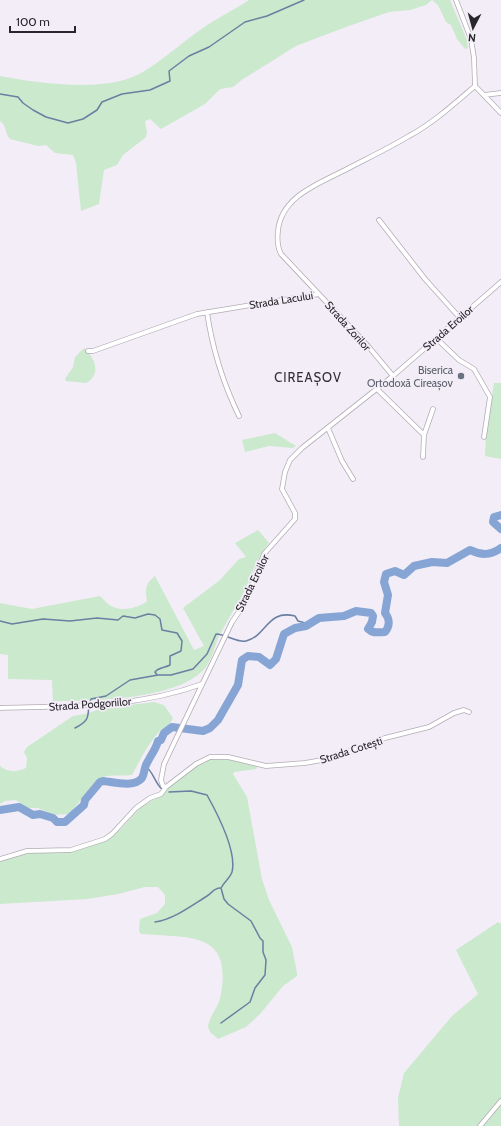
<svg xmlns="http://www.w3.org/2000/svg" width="501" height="1126" viewBox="0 0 501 1126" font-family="Cabin,sans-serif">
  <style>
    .green { fill: #cbe9cd }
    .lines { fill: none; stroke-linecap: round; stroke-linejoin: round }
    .stream { stroke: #6a7fa1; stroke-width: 1.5 }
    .river { stroke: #86a5d4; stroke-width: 8 }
    .street-casing { stroke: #b2acb6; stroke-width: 5.5 }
    .street { stroke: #fff; stroke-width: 4 }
    .worship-dot { fill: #6b7280; stroke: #f3edf7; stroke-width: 1.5 }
    .labels { text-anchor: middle; stroke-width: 3.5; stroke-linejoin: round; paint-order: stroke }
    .street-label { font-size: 11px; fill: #29272b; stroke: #f3edf7 }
    .worship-label { font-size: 11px; fill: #5b616d; stroke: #f3edf7; text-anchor: end }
    .quarter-label { font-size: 13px; letter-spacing: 1px; fill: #312d35; stroke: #f3edf7 }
  </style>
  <rect width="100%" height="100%" fill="#f3edf7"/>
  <path class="green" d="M 249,0 L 450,0 L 467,40 L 468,48 L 465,49 L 457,39 L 451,25 L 446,22 L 438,5 L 432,0 L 426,5 L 410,10 L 389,12 L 346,27 L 296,46 L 243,79 L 233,87 L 220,89 L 205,104 L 161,129 L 150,119 L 145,121 L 147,133 L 146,137 L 123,155 L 117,165 L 104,170 L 99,204 L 81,211 L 76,163 L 73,155 L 55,153 L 46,145 L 38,146 L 10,139 C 5,134 7,126 0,121 L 0,76 C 38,83 99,92 135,76 C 157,66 182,42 203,28 C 217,18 234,10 249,0 Z
    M 84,348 C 95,358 102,374 86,383 L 66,381 L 65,379 L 73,367 L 75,357 Z
    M 494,383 L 501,383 L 501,459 L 485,456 L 486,436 Z
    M 275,433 L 296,446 L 293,448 L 269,446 L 245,452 L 242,440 Z
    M 258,530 L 269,543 C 254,561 251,579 240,599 C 233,611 226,623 219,636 C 215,646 212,658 206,667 C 180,700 92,701 53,701 L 52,680 L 8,679 L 8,655 L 0,654 L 0,603 L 32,609 L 100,596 C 105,601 109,606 116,608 C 124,611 141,607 147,601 C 145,589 145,584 155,576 L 194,650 L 204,646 L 183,608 L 220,580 L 239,559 L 246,557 L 235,543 Z
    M 154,702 L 164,705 L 173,718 C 170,726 165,726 160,731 C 148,744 140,760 132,775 C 124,776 115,775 107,776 C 93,777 80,804 69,814 L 54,815 L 38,808 L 27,808 L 16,800 L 5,801 L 0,804 L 0,766 C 8,773 17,772 26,768 L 27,758 L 24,752 L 27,747 L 73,716 L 85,714 L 100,709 Z
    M 209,759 L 230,760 L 258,766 L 256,769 L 234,772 L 233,774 L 247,797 L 262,879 L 269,900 L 292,947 L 297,973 L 297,976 L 283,986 L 261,1013 L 246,1027 L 218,1039 L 210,1032 L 208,1027 C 209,1017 217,1009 220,999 C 234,931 192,938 141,934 L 139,931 L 140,919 L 157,913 L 165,904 L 165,895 L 158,887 L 145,887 L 118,894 L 87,899 L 0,904 L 0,861 L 37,851 L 70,852 L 106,841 L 121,829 L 142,806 L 163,795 L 167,789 L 195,766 Z
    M 498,922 L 501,924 L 501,1126 L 399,1126 L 398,1098 L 404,1073 L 452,1016 L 478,994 L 456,950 Z"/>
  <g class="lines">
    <path class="stream" d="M 0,94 L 18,97 L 23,103 L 33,110 L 46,117 L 68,123 L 83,119 L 97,110 L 102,102 L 122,94 L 150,90 L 170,81 L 169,71 L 189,56 L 209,47 L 245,22 L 267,16 L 304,0
      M 0,621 L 12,624 L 43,619 L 70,621 L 97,618 L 118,620 L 123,616 L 135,618 L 148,614 L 155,615 L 160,619 L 162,630 L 177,633 L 182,641 L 181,651 L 170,656 L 170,665 C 165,668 159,667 155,672 L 157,675
      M 75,728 C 94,719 85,713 91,699 L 106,696 L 130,680 L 158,675 L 171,675 L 193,669 L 207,654 L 216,634 C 226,634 237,643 246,641 C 267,636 267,609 295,616 L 298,621 L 309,624
      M 145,766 C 154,772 154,782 162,789
      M 169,792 L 191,791 L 207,795 C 217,813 237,852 232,872 C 230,878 224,882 221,888 L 224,899 L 228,904 L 251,921 L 260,938 L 263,941 L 263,952 L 266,960 L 265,975 L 255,988 L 250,1002 L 221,1023
      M 155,922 C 174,919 191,906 207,896 C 212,893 214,888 220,888"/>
    <path class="river" d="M 501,515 L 494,517 L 493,522 L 501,529
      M 0,810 L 19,807 L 33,815 L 40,814 L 53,818 L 57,822 L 65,822 L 84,805 L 85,800 L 100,782 L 103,781 C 114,782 134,788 142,778 C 145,773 144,767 147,763 C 151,755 156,749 158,741 L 161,740 L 164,733 L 172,727 L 203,731 L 210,728 L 218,720 L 238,685 L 242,660 L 248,656 L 259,657 L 270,665 L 276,659 L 284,634 L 295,628 L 306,626 L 319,618 L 344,616 L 356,611 L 371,613 L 373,616 L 372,622 L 368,629 C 373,634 379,632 385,632 C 390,626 390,619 385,613 L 388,595 L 384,582 L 386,574 L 395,571 L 404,575 L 414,566 L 432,562 L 447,563 L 470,550 C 481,555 490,556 501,548"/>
    <defs>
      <path id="street" d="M 456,0 L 471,39 L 474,58 L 475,86 L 501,113
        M 484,95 L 501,93
        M 379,220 L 425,279 L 460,318
        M 207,312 C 212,347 224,385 239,416
        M 437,339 L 459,360 L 474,369 L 490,397 L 484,437
        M 88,351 L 93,351 L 197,314 L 319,294
        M 393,376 L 368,346 L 281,254 C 277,246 277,239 278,231 C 281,196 320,183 347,169 C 368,158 389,148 409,136 C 433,123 454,104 475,86
        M 377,389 L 424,435
        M 328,428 L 342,461 L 353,479
        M 423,457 L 424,435 L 433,409
        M 0,708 C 68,706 137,708 202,684
        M 166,787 L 163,786 L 161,780 L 164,764 L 232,622 L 243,606 L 264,554 L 295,519 L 295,513 L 282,489 L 285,472 L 290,460 L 302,448 L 393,376 L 501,282
        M 0,859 L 27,851 L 71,850 L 105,839 L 112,834 L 136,808 L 150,798 L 161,794 L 166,787 L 196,764 L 210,757 L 228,757 L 266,766 L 305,763 L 328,759 L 385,738 L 429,727 L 454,713 L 464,710 L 469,712
        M 480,1126 L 501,1101"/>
    </defs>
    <use href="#street" class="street-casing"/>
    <use href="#street" class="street"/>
  </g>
  <circle class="worship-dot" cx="461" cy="376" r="4"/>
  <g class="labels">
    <g class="street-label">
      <text transform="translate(281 300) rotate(-9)" y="4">Strada Lacului</text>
      <text transform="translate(348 326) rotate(48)" y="4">Strada Zorilor</text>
      <text transform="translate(448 328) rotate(-41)" y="4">Strada Eroilor</text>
      <text transform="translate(252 583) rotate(-64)" y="4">Strada Eroilor</text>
      <text transform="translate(90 704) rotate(-4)" y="4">Strada Podgoriilor</text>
      <text transform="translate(351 750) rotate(-18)" y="4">Strada Cotești</text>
    </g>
    <g class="worship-label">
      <text x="453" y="374">Biserica<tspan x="453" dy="13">Ortodoxă Cireașov</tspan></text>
    </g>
    <g class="quarter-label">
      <text x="308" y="382">CIREAȘOV</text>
    </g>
  </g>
  <g transform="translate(473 28) rotate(186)" stroke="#f3edf7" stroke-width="3" paint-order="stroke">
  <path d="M0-3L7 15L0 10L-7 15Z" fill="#29272b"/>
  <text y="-6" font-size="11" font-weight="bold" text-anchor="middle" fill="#29272b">N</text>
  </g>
  <path d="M10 26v6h65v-6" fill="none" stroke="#29272b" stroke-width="2"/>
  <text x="16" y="26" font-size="12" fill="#29272b" stroke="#f3edf7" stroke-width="3" paint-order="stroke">100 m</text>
</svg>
